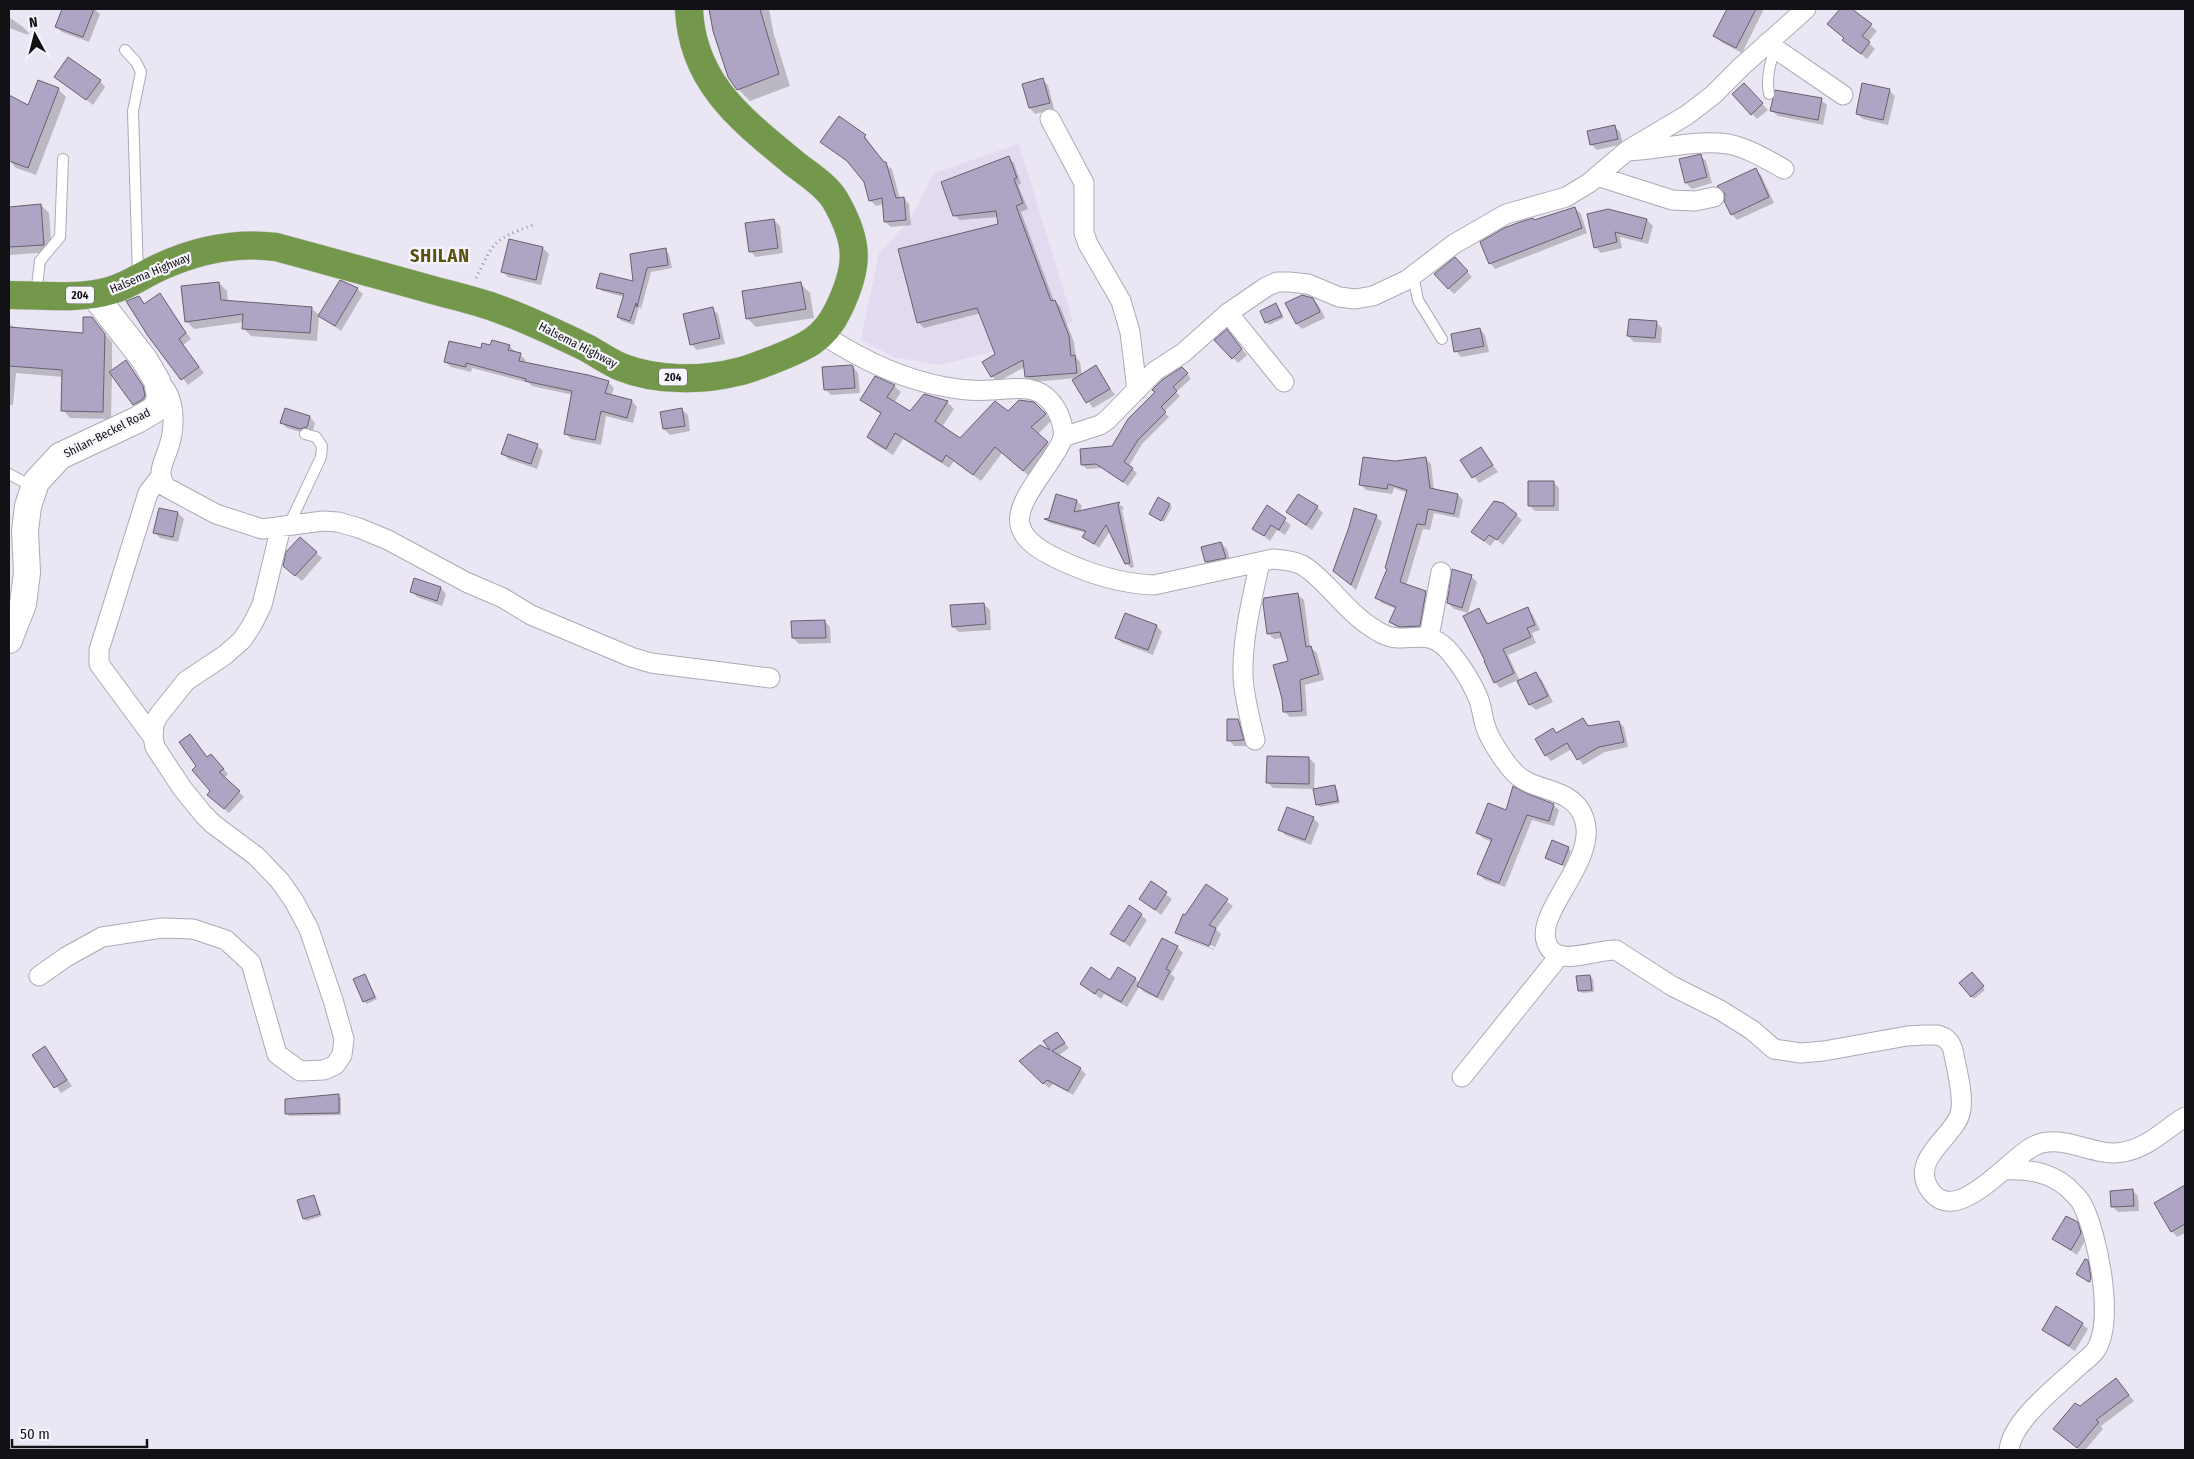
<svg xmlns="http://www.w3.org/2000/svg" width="2194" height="1459" viewBox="0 0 2194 1459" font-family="'Fira Sans Condensed',sans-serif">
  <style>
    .education { fill: #e4daef }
    .shadow { fill: #0003; fill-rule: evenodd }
    .building { fill: #afa4c4; stroke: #65616d }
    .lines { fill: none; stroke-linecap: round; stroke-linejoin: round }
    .lane-casing { stroke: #ada9b6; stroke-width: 12 }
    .street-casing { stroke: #ada9b6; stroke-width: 21 }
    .secondary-casing { stroke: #ada9b6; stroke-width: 28 }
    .highway-casing { stroke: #cbcbcc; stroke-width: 29 }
    .path { stroke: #94919b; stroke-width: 3; stroke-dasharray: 1 4; stroke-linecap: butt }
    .lane { stroke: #fff; stroke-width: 10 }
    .street { stroke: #fff; stroke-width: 19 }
    .secondary { stroke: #fff; stroke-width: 26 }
    .highway { stroke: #73984c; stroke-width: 28 }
    .labels { text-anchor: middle; stroke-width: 4.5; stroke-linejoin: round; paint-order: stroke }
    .shield { fill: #f7f5fd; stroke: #57555b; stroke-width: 1 }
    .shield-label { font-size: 11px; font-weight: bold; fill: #121115 }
    .street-label { font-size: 12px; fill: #121115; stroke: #f7f5fd }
    .district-label { font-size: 18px; font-weight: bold; letter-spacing: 1px; fill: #5a5012; stroke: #f7f5fd }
  </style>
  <rect width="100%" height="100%" fill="#ebe6f4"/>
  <path class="education" d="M 1019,144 L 1073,321 L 1017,345 L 941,365 L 893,357 L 861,339 L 879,253 L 911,219 L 934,173 Z"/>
  <path class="shadow" d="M 63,9 L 94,9 L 100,14 L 89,42 L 62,32 L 56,26 Z
    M 711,9 L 769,9 L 774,35 L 790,86 L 750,101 L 738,89 L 714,31 Z
    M 1729,9 L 1764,9 L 1742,53 L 1721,42 L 1715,36 Z
    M 1841,9 L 1850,9 L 1877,31 L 1868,42 L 1875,49 L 1867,59 L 1850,46 L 1844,40 L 1846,38 L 1829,24 Z
    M 9,17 L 23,27 L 29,33 L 28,35 L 9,28 Z
    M 56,77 L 100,81 L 105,87 L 93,105 Z
    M 1042,80 L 1048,85 L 1054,109 L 1035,114 L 1030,108 Z
    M 1744,84 L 1768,110 L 1757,119 L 1733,94 Z
    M 58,89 L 66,97 L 36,175 L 16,168 L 9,160 L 19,132 L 9,127 L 9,96 L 29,107 Z
    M 1889,90 L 1895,96 L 1888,125 L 1863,119 L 1857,114 Z
    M 1821,100 L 1827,105 L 1823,125 L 1778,116 L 1772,111 Z
    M 839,117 L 865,136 L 884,164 L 892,169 L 900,199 L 904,198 L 909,204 L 911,225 L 891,227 L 885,222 L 884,204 L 876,206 L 870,200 L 865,182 L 852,165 L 822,142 Z
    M 1614,126 L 1620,132 L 1623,144 L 1597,150 L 1591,144 Z
    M 1700,156 L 1706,161 L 1712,183 L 1692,189 L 1686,183 L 1680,160 Z
    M 1008,158 L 1014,163 L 1021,184 L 1018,185 L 1028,209 L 1021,212 L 1054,301 L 1060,306 L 1074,342 L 1076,357 L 1080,362 L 1082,375 L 1096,367 L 1115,395 L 1093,408 L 1073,380 L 1077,378 L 1032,382 L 1026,376 L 1025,367 L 997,382 L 992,376 L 997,355 L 981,313 L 924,328 L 918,322 L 1000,225 L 998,217 L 960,220 L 954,215 Z
    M 1756,170 L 1761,175 L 1774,203 L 1737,220 L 1732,214 L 1726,194 Z
    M 41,205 L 49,213 L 52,252 L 9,255 L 9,208 Z
    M 1575,208 L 1581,214 L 1587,233 L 1495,269 L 1490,263 L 1534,221 Z
    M 1608,210 L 1647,220 L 1653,226 L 1648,244 L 1620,237 L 1622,248 L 1601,253 L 1595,247 Z
    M 774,220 L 780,226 L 783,253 L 756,257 L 750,251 Z
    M 510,241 L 543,248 L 549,254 L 541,285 L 508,277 L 502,271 Z
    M 665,250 L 669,254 L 672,268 L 651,272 L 641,309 L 639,307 L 634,325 L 622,321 L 618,317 L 624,297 L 602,291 L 598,287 L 634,283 L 631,255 Z
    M 1461,265 L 1472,277 L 1454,294 L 1448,288 Z
    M 219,283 L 227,291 L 228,302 L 311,308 L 319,315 L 317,341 L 251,336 L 243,328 L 244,322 L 194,329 L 186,321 Z
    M 801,284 L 810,293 L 814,318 L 756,327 L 747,318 Z
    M 357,289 L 363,294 L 341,331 L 320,316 Z
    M 160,295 L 191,339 L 183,345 L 204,373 L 188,385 L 149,335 L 139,297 L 145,304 Z
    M 1313,299 L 1319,306 L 1325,318 L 1302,329 L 1297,324 L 1287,304 Z
    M 1276,305 L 1284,318 L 1269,325 L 1266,322 Z
    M 712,309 L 718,314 L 725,344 L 697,350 L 691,344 Z
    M 91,318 L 112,342 L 112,371 L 126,362 L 148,393 L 149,405 L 140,410 L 112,373 L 111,419 L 70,418 L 63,410 L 63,377 L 16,373 L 13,405 L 9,405 L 9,324 L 16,328 L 84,335 Z
    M 1656,322 L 1662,328 L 1661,343 L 1634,342 L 1628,336 Z
    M 1480,329 L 1485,335 L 1489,352 L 1461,357 L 1456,351 Z
    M 1232,337 L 1247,355 L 1238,363 L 1216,340 Z
    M 509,346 L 526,360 L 525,363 L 608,382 L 614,388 L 611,396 L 632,401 L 637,407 L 633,423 L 606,416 L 601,445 L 571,439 L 565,433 L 573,395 L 532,386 L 529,383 L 472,368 L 471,372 L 451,367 L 445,362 L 482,350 Z
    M 853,367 L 858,373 L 860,393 L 831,395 L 826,390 Z
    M 1187,373 L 1191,379 L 1176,392 L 1180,396 L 1164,412 L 1169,417 L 1142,444 L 1129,466 L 1137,473 L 1128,486 L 1102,468 L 1087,469 L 1082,465 L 1113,447 Z
    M 894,386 L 901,392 L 894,403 L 911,413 L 947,402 L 954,409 L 942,427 L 961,439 L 1008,413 L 1045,413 L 1051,421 L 1037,435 L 1054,450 L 1030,477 L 1002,453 L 981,481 L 954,461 L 949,468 L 903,439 L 893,455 L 875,444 L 868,437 L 882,415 L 862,400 Z
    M 682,410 L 688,415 L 690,431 L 670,435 L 664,429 L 661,413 Z
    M 310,417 L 315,423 L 312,433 L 307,434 L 287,428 L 281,422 Z
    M 537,446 L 543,451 L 537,469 L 508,459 L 502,453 Z
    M 1481,448 L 1498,472 L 1479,483 L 1462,460 Z
    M 1426,459 L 1431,464 L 1434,490 L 1458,495 L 1463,500 L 1459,518 L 1434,513 L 1430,530 L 1423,529 L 1406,586 L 1425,592 L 1431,598 L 1425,631 L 1406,632 L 1396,627 L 1391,622 L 1396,609 L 1382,603 L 1376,597 L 1388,570 L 1408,493 L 1394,488 L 1392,494 L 1366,490 L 1360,484 L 1395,463 Z
    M 1554,483 L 1559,488 L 1559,511 L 1535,511 L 1529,505 Z
    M 1077,501 L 1082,506 L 1080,512 L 1119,504 L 1124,508 L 1122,510 L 1134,567 L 1131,568 L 1126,563 L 1110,531 L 1099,548 L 1084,537 L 1086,533 L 1050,523 L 1046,520 Z
    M 1169,505 L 1172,507 L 1164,522 L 1153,516 Z
    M 1267,507 L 1291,525 L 1285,535 L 1277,530 L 1270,541 L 1254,528 Z
    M 1317,507 L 1323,513 L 1312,530 L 1287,512 Z
    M 160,510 L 178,513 L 184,519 L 178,542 L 160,538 L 155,533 Z
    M 1516,515 L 1522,520 L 1503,545 L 1496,539 L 1490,546 L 1473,532 Z
    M 1376,517 L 1382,522 L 1356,590 L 1340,576 Z
    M 1221,543 L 1227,549 L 1231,563 L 1212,567 L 1206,562 Z
    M 316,553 L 322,558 L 302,581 L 290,571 Z
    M 1471,576 L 1477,582 L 1468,613 L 1454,609 L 1448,603 Z
    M 441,588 L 446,594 L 442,606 L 417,597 L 411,591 Z
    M 1298,595 L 1304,600 L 1310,647 L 1317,653 L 1324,680 L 1305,685 L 1307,716 L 1290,717 L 1284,711 L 1289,662 L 1283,638 L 1274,639 L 1268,633 Z
    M 984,604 L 990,610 L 991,630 L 959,632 L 953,627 Z
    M 1479,609 L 1489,624 L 1527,609 L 1533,615 L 1540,630 L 1532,633 L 1536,643 L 1508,655 L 1520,681 L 1536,674 L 1542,680 L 1553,702 L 1536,710 L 1530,705 L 1518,680 L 1500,688 L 1495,682 Z
    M 1126,614 L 1157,626 L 1162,632 L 1153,655 L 1122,643 L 1117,638 Z
    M 825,622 L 830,627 L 831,643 L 799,644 L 793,638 Z
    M 1583,719 L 1590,727 L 1619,722 L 1624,727 L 1628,747 L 1605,752 L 1583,765 L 1572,749 L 1551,761 L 1546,755 L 1556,734 Z
    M 1238,720 L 1244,726 L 1248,746 L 1234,746 L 1229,740 Z
    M 190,736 L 208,758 L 216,760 L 228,774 L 224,778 L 244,797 L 229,813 L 214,800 L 212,791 L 198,766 Z
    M 1309,758 L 1315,764 L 1314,789 L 1273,788 L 1268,783 Z
    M 1334,787 L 1337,789 L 1340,803 L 1320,807 L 1317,804 Z
    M 1527,795 L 1553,805 L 1559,810 L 1554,826 L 1532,820 L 1505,887 L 1485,880 L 1479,874 L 1492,842 L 1483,838 L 1478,833 Z
    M 1313,818 L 1319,824 L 1311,845 L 1285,835 L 1280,829 Z
    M 1568,848 L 1571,851 L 1565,867 L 1546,857 Z
    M 1151,883 L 1172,899 L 1161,915 L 1140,898 Z
    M 1207,886 L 1233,906 L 1216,929 L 1221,934 L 1214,950 L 1183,938 L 1177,932 L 1185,917 ZM 1182,934 L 1215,947 L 1214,949 L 1182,937 Z
    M 1141,915 L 1147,920 L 1130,947 L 1112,933 Z
    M 1163,939 L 1177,947 L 1183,953 L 1171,974 L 1175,978 L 1163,1001 L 1144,992 L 1139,987 L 1127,1007 L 1104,994 L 1101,999 L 1081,983 L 1135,979 L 1140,983 Z
    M 365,975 L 377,999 L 367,1004 L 364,1001 Z
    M 1590,976 L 1593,979 L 1594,992 L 1582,993 L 1579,990 Z
    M 1974,976 L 1985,990 L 1974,999 L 1972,996 Z
    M 1057,1033 L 1069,1048 L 1058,1056 L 1080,1069 L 1086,1074 L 1073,1095 L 1053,1084 L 1049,1088 L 1020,1061 L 1054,1054 L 1045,1041 Z
    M 45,1048 L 72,1086 L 61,1093 L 34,1055 Z
    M 338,1096 L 341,1098 L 341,1115 L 289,1116 L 287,1113 Z
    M 2181,1189 L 2185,1193 L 2185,1233 L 2177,1237 L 2172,1231 Z
    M 2133,1191 L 2138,1196 L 2139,1211 L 2118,1212 L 2112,1206 Z
    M 314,1196 L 322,1216 L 306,1221 L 304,1219 Z
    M 2077,1223 L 2083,1230 L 2086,1239 L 2077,1255 L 2053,1239 Z
    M 2087,1261 L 2090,1264 L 2091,1283 L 2077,1274 Z
    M 2082,1324 L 2088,1329 L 2075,1351 L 2049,1335 L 2043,1330 Z
    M 2122,1386 L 2134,1401 L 2101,1426 L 2103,1429 L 2085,1450 L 2080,1450 L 2061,1434 L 2080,1408 Z"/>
  <path class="building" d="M 62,9 L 94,9 L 83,37 L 55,27 Z
    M 709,9 L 760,9 L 779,74 L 737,90 L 728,77 L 713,31 Z
    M 1727,9 L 1756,9 L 1736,48 L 1713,36 Z
    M 1840,9 L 1852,9 L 1872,24 L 1862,36 L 1870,42 L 1861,54 L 1842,40 L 1844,38 L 1827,24 Z
    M 68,57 L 101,80 L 86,100 L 54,77 Z
    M 1043,78 L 1050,103 L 1029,108 L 1022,84 Z
    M 38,80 L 59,88 L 28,168 L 9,161 L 9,95 L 28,105 Z
    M 1744,83 L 1763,103 L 1751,115 L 1732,94 Z
    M 1862,83 L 1890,89 L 1883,120 L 1856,114 Z
    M 1775,90 L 1822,98 L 1818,120 L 1770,111 Z
    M 839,116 L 866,135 L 864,137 L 884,162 L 886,162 L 896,198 L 904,197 L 906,220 L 884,222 L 882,198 L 869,201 L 864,182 L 847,161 L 820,142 Z
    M 1615,125 L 1618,139 L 1590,145 L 1587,131 Z
    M 1701,154 L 1707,177 L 1685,183 L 1679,159 Z
    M 1009,156 L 1017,178 L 1014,179 L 1023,203 L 1016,206 L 1051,301 L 1055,300 L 1069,336 L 1071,356 L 1075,355 L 1077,373 L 1025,377 L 1023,360 L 991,377 L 982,362 L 995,354 L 977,308 L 917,323 L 898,249 L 998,224 L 996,211 L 953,216 L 941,182 Z
    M 1756,168 L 1769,197 L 1731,215 L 1724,201 L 1725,194 L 1717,186 Z
    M 41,204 L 44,245 L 9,247 L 9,207 Z
    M 1575,207 L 1582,228 L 1489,264 L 1480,242 L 1504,228 L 1520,222 L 1533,218 L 1534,220 Z
    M 1608,209 L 1647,219 L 1642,239 L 1615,232 L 1617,242 L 1594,248 L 1587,214 Z
    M 774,219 L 778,248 L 749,252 L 745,223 Z
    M 509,239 L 543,247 L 536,280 L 501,272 Z
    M 666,248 L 668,265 L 647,268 L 637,307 L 636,303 L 630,321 L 617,317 L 624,294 L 596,288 L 600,273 L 633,281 L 630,254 Z
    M 1455,257 L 1468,271 L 1448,289 L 1434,274 Z
    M 340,280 L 358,288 L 335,326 L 318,316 Z
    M 219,282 L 221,300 L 312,307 L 310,333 L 242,329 L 243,314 L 185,322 L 181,286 Z
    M 801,282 L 806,309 L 746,319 L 742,291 Z
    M 160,293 L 186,333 L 179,339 L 199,367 L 181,380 L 148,336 L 126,301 L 139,296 L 144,304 Z
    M 1302,295 L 1313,298 L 1320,312 L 1296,324 L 1285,303 Z
    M 1276,303 L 1282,316 L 1265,323 L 1260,311 Z
    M 713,307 L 720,338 L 690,345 L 683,314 Z
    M 83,317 L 92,317 L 105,334 L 103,412 L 61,411 L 62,370 L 9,366 L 9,327 L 83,333 Z
    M 1629,319 L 1657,321 L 1655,338 L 1627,336 Z
    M 1480,328 L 1484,346 L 1454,352 L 1451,334 Z
    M 1227,329 L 1242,349 L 1232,359 L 1214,340 Z
    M 492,340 L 510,345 L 508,350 L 521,353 L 519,361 L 588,375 L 609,381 L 605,393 L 632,400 L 627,418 L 601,411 L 595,440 L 564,434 L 572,391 L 525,381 L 526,379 L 466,363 L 466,367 L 444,362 L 449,341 L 481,348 L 482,343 L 490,345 Z
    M 126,360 L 143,386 L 145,396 L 143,399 L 133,405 L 109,372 Z
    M 851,365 L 853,366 L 855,388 L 824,390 L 822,367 Z
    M 1096,365 L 1110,389 L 1086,403 L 1072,380 Z
    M 1182,367 L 1188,373 L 1173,387 L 1177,391 L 1161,407 L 1166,412 L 1138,440 L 1124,462 L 1133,468 L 1123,482 L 1096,464 L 1081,465 L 1080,449 L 1112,446 L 1128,419 L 1155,392 L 1152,390 L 1162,380 Z
    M 875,376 L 895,385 L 887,397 L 910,411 L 924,394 L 948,401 L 935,421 L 960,438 L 995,401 L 1008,411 L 1019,400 L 1034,402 L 1046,414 L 1031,427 L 1048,442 L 1023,471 L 995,447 L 973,475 L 946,455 L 942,462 L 895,433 L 886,449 L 867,437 L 881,413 L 860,400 Z
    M 285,408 L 310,416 L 307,427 L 300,429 L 280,423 Z
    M 682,408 L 685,426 L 663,429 L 660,412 Z
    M 508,434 L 538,444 L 531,464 L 501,454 Z
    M 1481,447 L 1493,465 L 1472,478 L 1460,460 Z
    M 1363,457 L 1395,461 L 1426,457 L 1430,488 L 1458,494 L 1454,514 L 1428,509 L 1425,525 L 1417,524 L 1400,582 L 1426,591 L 1420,626 L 1400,627 L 1389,622 L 1396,607 L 1375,598 L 1387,569 L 1385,568 L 1407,490 L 1388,484 L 1387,489 L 1359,485 Z
    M 1528,481 L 1554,481 L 1554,506 L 1528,506 Z
    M 1056,494 L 1077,500 L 1074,512 L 1120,502 L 1118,505 L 1130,563 L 1125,564 L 1106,525 L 1094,544 L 1082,537 L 1086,531 L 1044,519 L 1049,518 Z
    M 1298,494 L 1318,506 L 1306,525 L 1286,512 Z
    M 1158,497 L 1170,504 L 1161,521 L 1149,514 Z
    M 1494,501 L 1503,503 L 1517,514 L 1497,540 L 1489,535 L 1484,541 L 1471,532 Z
    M 1267,505 L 1286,518 L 1279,530 L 1271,525 L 1264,536 L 1252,529 Z
    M 159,508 L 178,512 L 173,537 L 153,533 Z
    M 1354,508 L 1377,515 L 1351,585 L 1333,571 L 1349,527 Z
    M 300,537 L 317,552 L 295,576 L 283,566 L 286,552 Z
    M 1221,542 L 1226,558 L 1205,562 L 1201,547 Z
    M 1452,569 L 1472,575 L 1462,608 L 1447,603 Z
    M 414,578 L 441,587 L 437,601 L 410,592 Z
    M 1298,593 L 1306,647 L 1311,646 L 1319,674 L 1300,680 L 1302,711 L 1283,712 L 1282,699 L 1273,665 L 1288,661 L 1280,632 L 1267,634 L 1263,603 L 1264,598 Z
    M 984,603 L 986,624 L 952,627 L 950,605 Z
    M 1528,607 L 1535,625 L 1527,628 L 1531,637 L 1503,649 L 1514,673 L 1494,683 L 1484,661 L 1485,661 L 1463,616 L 1479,608 L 1487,624 Z
    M 1125,613 L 1157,625 L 1148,650 L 1115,638 Z
    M 825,620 L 826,638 L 792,638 L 791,621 Z
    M 1536,672 L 1548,696 L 1529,705 L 1517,681 Z
    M 1583,718 L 1588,726 L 1619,721 L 1624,742 L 1599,747 L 1577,760 L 1567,743 L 1545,756 L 1535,739 L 1553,728 L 1556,733 Z
    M 1227,719 L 1238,719 L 1244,740 L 1227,741 Z
    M 190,734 L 207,757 L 211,754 L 224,769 L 219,772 L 240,791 L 224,809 L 207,795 L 210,791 L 192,770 L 196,766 L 179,742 Z
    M 1267,756 L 1309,757 L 1309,784 L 1266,783 Z
    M 1335,785 L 1338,801 L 1316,805 L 1313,789 Z
    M 1513,786 L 1528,794 L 1554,804 L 1549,821 L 1527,815 L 1499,883 L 1477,874 L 1492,839 L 1476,833 L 1488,803 L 1506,810 Z
    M 1287,807 L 1314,817 L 1305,840 L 1278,830 Z
    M 1552,840 L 1569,847 L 1562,865 L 1545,858 Z
    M 1151,881 L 1167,892 L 1155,910 L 1139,899 Z
    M 1206,884 L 1228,899 L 1209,925 L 1216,928 L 1209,946 L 1175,933 L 1183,914 L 1185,915 Z
    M 1129,905 L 1142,914 L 1124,942 L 1110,934 Z
    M 1162,938 L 1178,946 L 1166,969 L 1170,971 L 1157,997 L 1137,986 Z
    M 1091,967 L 1110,980 L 1118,967 L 1136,978 L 1121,1002 L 1098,989 L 1095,994 L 1080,984 Z
    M 1972,972 L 1984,986 L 1971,997 L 1959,983 Z
    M 365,974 L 375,997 L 363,1002 L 353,979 Z
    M 1590,975 L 1592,990 L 1578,991 L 1576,976 Z
    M 1057,1032 L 1065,1043 L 1052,1051 L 1081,1068 L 1068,1091 L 1047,1080 L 1043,1084 L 1019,1061 L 1040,1045 L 1050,1050 L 1043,1041 Z
    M 45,1046 L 67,1080 L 54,1088 L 32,1055 Z
    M 339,1094 L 339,1113 L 285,1114 L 285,1099 Z
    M 2185,1185 L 2185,1224 L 2171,1232 L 2154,1203 Z
    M 2133,1189 L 2134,1206 L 2111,1207 L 2110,1191 Z
    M 314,1195 L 320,1214 L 303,1219 L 297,1200 Z
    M 2066,1216 L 2078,1222 L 2081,1233 L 2071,1250 L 2052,1239 Z
    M 2085,1259 L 2088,1260 L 2091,1278 L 2089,1282 L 2076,1274 Z
    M 2056,1306 L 2083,1323 L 2069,1346 L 2042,1330 Z
    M 2116,1378 L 2129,1395 L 2096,1420 L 2099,1422 L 2077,1448 L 2053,1429 L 2075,1403 L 2080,1406 Z"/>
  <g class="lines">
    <defs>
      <path id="lane" d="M 125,50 L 136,62 L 141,72 L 133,111 L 138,275
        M 1769,94 C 1766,77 1770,64 1775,48
        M 1413,275 L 1418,300 L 1442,339
        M 36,294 L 40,261 L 60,237 L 63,159
        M 9,474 L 22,481 L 36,482
        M 289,525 L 321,457 L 322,446 L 316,437 L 305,434"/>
      <path id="street" d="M 1767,43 L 1843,95
        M 1050,119 L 1084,183 L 1084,233 L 1088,244 L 1121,301 L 1130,332 L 1137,390
        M 1627,151 C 1660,150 1695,139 1728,144 C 1748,148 1766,159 1784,169
        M 1597,176 L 1672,200 L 1695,201 L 1714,197
        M 1228,313 L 1284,382
        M 822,334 C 860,359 900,379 946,387 C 960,390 977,391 991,390 C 1013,389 1036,383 1051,402 C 1058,410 1065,427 1063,437 C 1061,446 1053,456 1048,464 C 1017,509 999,532 1060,560 C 1090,574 1121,584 1154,585 L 1273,559 C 1283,560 1293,560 1302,565 C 1312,570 1320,580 1328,587 C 1344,604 1358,620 1379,632 C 1407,649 1427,621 1453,656 C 1462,667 1471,682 1477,695 C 1482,705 1482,717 1486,728 C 1490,740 1505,763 1514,772 C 1534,794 1572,785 1584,818 C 1600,864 1524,919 1551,950 C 1563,965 1599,949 1616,950 L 1672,986 L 1720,1010 L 1752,1030 L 1774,1049 L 1801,1053 L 1824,1051 L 1907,1036 L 1924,1035 L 1938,1035 L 1945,1038 L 1950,1043 L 1953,1050 C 1956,1067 1965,1098 1960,1114 C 1953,1137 1912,1158 1928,1187 C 1954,1232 2010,1157 2034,1146 C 2063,1132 2094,1158 2123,1152 C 2148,1148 2165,1129 2185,1117
        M 160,384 C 176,397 175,428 169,446 C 165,461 155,472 166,487 L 216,514 L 262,529 L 323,521 L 338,522 L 359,528 L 388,540 L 466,582 L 503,598 L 531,615 L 631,657 L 651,663 L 770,678
        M 1063,437 L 1100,425 L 1107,420 L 1155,371 L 1183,353 L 1228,313 L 1266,287 L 1277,282 L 1289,282 L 1308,284 L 1339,297 L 1355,299 L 1373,296 L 1407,280 L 1454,244 L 1506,214 L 1566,197 L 1589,183 L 1628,150 L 1687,115 L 1713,95 L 1741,67 L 1806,9
        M 1429,637 L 1441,572
        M 153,737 L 99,664 L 99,650 L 148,493 L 161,476
        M 1255,740 C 1250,719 1244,698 1243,676 C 1242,638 1252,599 1260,562
        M 39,976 L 66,957 L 102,937 L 162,928 L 193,929 L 226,940 L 251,963 L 277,1054 L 300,1071 L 324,1070 L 335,1065 L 342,1055 L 344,1039 L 333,1000 L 309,929 L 294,901 L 280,881 L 256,856 L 213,824 L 203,814 L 182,788 L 155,747 L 153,737 L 154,725 L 158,716 L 186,681 L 225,655 L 242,640 L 252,625 L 262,605 L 281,527
        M 1462,1077 L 1560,955
        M 2003,1170 C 2026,1169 2048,1171 2067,1187 C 2072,1192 2079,1198 2082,1204 C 2098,1235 2114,1317 2097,1348 C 2094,1354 2086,1360 2081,1364 C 2059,1385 2012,1420 2009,1450"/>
      <path id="secondary" d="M 9,640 L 23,604 L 27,573 L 25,531 L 28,506 L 36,482 L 60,456 L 137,420 L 154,410 L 158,404 L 160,396 L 157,381 L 144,359 L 94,295"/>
      <path id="highway" d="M 9,295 C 42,295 80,300 112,290 C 129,285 144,274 160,267 C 197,250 236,242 276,247 C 325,260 374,274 422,287 C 446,294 470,299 493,307 C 525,318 556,333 587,348 C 598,354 609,362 621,367 C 656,381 702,381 737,372 C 748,370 759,365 770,361 C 800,349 823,342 838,310 C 859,267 860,243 835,200 C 827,186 808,174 795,164 C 742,120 692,83 689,9"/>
    </defs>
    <use href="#lane" class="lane-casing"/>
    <use href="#street" class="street-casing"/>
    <use href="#secondary" class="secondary-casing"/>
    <use href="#highway" class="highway-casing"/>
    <path class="path" d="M 476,278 C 495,240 493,240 533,225"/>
    <use href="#lane" class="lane"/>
    <use href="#street" class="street"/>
    <use href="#secondary" class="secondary"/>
    <use href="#highway" class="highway"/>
  </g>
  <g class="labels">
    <g class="shield">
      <rect x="66" y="286.5" width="28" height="17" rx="4"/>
      <rect x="659" y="368.5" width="28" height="17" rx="4"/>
    </g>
    <g class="shield-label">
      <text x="80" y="299">204</text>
      <text x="673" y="381">204</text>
    </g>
    <g class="street-label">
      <text transform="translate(150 273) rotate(-23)" y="4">Halsema Highway</text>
      <text transform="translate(578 345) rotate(27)" y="4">Halsema Highway</text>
      <text transform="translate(107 433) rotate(-27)" y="4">Shilan-Beckel Road</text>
    </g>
    <g class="district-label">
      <text x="440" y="262">SHILAN</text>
    </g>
  </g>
  <rect width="2194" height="1459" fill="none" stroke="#121115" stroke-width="20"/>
  <g transform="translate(35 35) rotate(353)" stroke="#f7f5fd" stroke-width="4" paint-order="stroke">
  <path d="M0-4L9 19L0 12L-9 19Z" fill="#121115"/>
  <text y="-8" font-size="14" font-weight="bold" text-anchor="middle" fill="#121115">N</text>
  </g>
  <path d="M12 1439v8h135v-8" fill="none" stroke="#121115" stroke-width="2.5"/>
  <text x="20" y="1439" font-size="15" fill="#121115" stroke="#f7f5fd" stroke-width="4" paint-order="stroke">50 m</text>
</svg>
